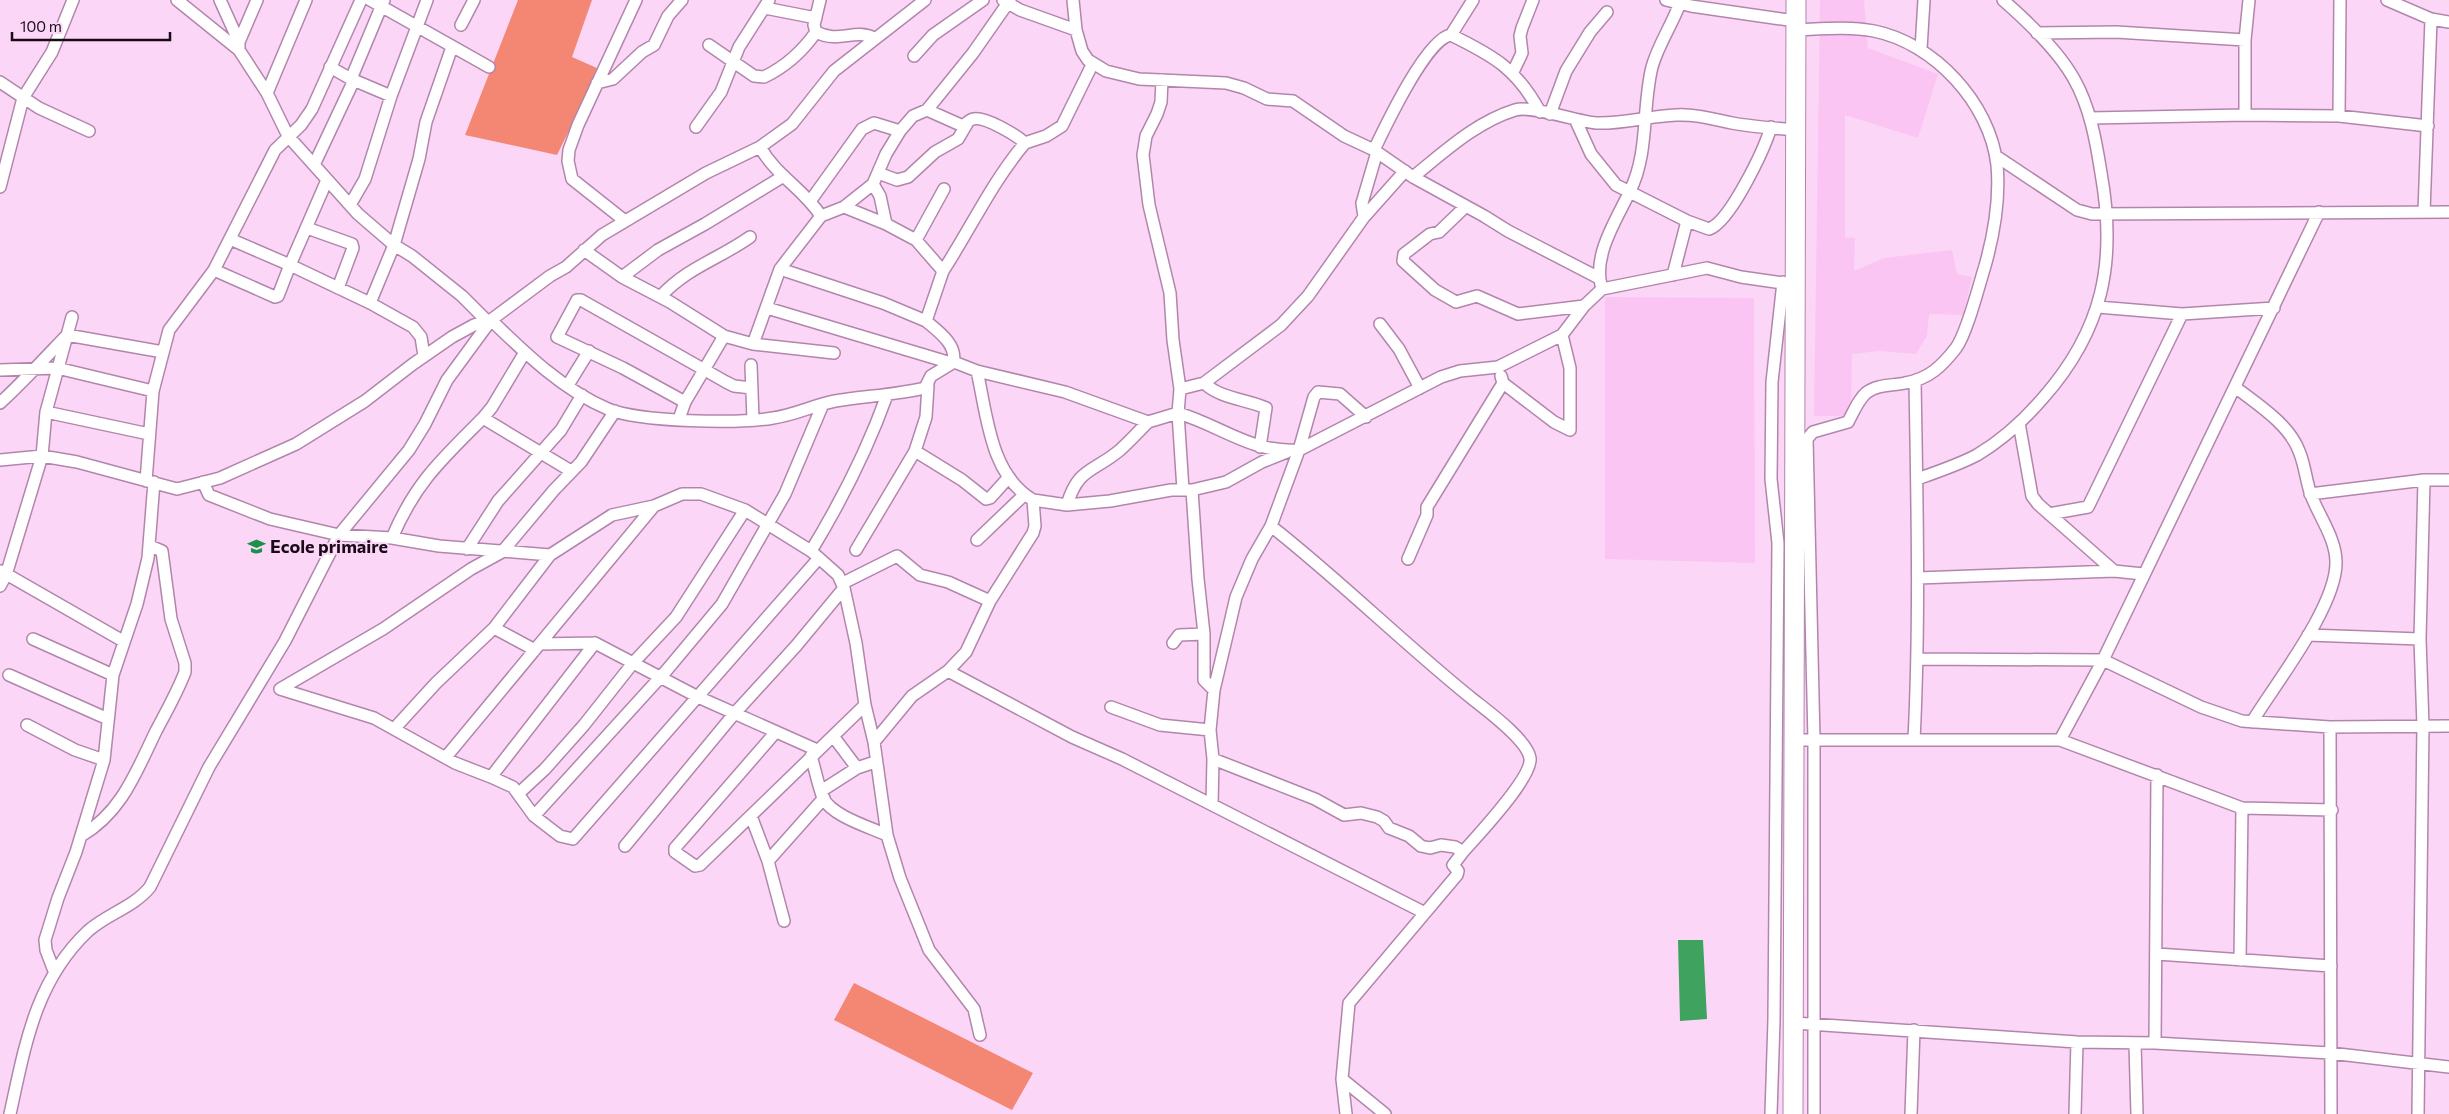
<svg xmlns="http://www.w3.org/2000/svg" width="2449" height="1114" viewBox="0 0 2449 1114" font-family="Commissioner,sans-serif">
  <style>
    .built { fill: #fbc5f3 }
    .forest { fill: #f38774 }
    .water { fill: #3fa25f }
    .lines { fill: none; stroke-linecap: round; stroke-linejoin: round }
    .minor-casing { stroke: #b286ac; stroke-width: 14 }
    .trunk-casing { stroke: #b286ac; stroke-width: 21 }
    .minor { stroke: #fff; stroke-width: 11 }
    .trunk { stroke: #fff; stroke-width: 19 }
    .labels { text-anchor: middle; stroke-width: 4; stroke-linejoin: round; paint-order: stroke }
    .poi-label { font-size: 18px; font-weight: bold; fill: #1b0b19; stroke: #fcd6f6; text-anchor: start }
  </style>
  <rect width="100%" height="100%" fill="#fcd6f6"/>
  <path class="built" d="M 1820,0 L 1864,0 L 1868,48 L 1938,74 L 1918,138 L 1845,115 L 1845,237 L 1855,238 L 1854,271 L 1884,258 L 1952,250 L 1957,274 L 1972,277 L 1963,315 L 1929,314 L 1927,336 L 1916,354 L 1879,351 L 1852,354 L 1851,414 L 1840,416 L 1814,416 Z
    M 1605,297 L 1754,298 L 1755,563 L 1605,559 Z"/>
  <path class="forest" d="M 518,0 L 592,0 L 572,57 L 599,69 L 557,155 L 465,135 Z
    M 854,983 L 1033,1073 L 1012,1110 L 834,1020 Z"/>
  <path class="water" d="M 1678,940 L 1703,940 L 1707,1019 L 1680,1021 Z"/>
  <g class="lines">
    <defs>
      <path id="minor" d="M 177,0 L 239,50 L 267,93 L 288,136 L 358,214 L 394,245 L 412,256 L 462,296 L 487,321
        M 220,0 L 239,42
        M 370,0 L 489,67
        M 1003,0 L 1020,10 L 1076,30
        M 1073,0 L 1076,30 L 1082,51 L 1088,60 L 1106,71 L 1139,79 L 1226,83 L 1244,88 L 1267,99 L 1293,101 L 1344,136 L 1374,150 L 1413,177 L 1484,216 L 1508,231 L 1599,278
        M 1666,0 L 1691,6 L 1795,21
        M 2387,0 L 2431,19 L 2449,22
        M 765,8 L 816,18
        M 461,25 L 474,0
        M 1795,30 C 1821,29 1848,26 1874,31 C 1934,43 1990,103 1997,165 C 2000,198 1994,234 1985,266 C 1979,285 1967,333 1956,348 C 1942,366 1929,379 1905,383 C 1892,386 1877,384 1866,393 C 1858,400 1853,413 1848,422 L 1813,432 L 1807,439 L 1814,740 L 1814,1114
        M 816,32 C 840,44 853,28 875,38
        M 2037,33 L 2116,32 L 2245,40
        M 1451,35 C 1494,56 1517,69 1540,112
        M 709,45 L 754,76 L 764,77 C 785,67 802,52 816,32 L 814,25 L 820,0
        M 1921,49 L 1924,0
        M 239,50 L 239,42 L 257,0
        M 914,56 L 933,35 L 983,0
        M 330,67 L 351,79 L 391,96
        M 1513,72 L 1522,53 L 1520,36 L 1522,28 L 1533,0
        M 351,79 L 384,0
        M 1162,80 L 1161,102 L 1157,114 L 1146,136 L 1143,155 L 1149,205 L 1170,293 L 1173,340 L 1180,389 L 1178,413 L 1183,490
        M 0,82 L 39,108 L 89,131
        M 597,83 L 613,79 L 642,52 L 654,45 L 668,16 L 682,0
        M 267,93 L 306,0
        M 927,110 L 973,53 L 1010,0
        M 1550,114 L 1566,71 L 1590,32 L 1607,12
        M 2245,115 L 2245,40 L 2249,0
        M 2339,116 L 2340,0
        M 2090,118 L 2245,115 L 2339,116 L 2428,126
        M 1576,121 L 1591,154 L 1616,185 L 1687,221 L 1709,229 C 1730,222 1764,150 1771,127
        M 696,127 L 721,92 L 739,47 L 769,0
        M 760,147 C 777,177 802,187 821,216
        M 1374,150 C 1385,127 1427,38 1451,35 L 1473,0
        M 1996,156 L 2077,210 L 2092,214 L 2449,212
        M 314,165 L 354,80
        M 878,173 L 897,180 L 908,177 L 935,152 L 958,139 L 968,122
        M 1413,177 C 1444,152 1476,122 1515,110 C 1531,105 1575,121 1596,123 C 1624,124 1649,116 1676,115 C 1696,114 1713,119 1732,123 C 1753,127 1775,128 1796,130
        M 327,180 L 290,265 L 370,303 L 413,327 L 421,337 L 424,356
        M 873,184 L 880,196 L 886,224
        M 0,187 L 23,98 L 52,52 L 73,0
        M 811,200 L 862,129 L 874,123 L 900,131
        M 350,205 L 365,179 L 391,96 L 427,0
        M 1466,206 L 1439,232 L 1430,234 L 1404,254 L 1403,261 L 1435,290 L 1456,302 L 1477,296 L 1518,314 L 1584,306
        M 844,207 L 886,224 L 916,240 L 943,271
        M 2424,212 L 2431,19
        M 1364,217 L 1362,203 L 1377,152
        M 625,221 L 572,179 L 568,161 L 569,150 L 578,125 L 636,0
        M 307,228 L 352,244 L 353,248 L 338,288
        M 916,240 L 944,189
        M 584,250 L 622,277 L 670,302 L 724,336 L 753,344 L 834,353
        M 780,269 L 883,303 L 926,321
        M 214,270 L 275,297 L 278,296 L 290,265 L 230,239
        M 1673,275 L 1687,221
        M 622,277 L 658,250 L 705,224 L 782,177
        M 1601,285 C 1593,254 1618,217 1630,191 C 1649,153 1642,107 1652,67 C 1658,45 1672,25 1680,3
        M 661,296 C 688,267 719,259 750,237
        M 370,303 L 394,245 L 419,159 L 426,122 L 452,47
        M 2098,307 L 2182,314 L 2274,308
        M 767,308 L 951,363
        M 491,320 C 525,353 563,390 608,409 C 640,422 738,424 773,418 C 795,415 814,405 835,401 C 865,396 895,395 925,388 L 931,376 L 954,362 L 977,371 L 1065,392 L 1148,422 L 1178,413 C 1222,426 1250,453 1299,450 L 1441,377 L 1460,371 L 1498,367 L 1562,335 L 1584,306 L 1602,289 L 1707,268 L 1741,277 L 1796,285
        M 1380,324 L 1399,349 L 1420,388
        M 753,344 L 780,269 L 821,216 L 844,207 L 873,184 L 886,154 L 900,131 L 913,116 L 927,110 L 963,126 C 966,124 969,120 973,119 C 985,116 1016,135 1025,143 L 1046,136 L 1062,126 L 1093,63
        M 953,363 C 958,345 938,331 926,321 L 943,271 C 971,228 992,182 1025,143
        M 751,365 L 753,420
        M 0,370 L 57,368 L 153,391
        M 1501,376 L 1503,383 L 1554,422 L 1570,430 L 1570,368 L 1562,335
        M 1204,383 C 1221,399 1246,399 1266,408 L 1260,447
        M 568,385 L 589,351
        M 2235,387 C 2257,404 2289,424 2299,451 C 2305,465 2306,481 2311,495 C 2319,516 2336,539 2336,562 C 2337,606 2275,684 2252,722
        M 1180,389 L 1204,383 L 1281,325 L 1308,296 L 1364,217 L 1405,171
        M 685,402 L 623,368 L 557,337 L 577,300 L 581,300 L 726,382 L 734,386 L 752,388
        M 0,403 C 24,381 45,358 67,335 L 163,352
        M 615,411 L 581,462 L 554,490 L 502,552 L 471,569 L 383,629 L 280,689 L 374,718 L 455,763 L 491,777 L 595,643 L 698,697 L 817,750
        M 46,412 L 149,434
        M 483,418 L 492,407 L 525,352
        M 679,419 L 685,402 L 724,336
        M 2019,423 L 2032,496 L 2038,504 L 2114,571
        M 915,451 L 962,480 L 986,499 L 990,498 L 1009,477
        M 0,460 L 42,456 L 77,462 L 177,489 L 220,478 L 296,444 L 365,401 L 413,364 L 452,337 L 474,325 L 491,320
        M 1917,479 C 1937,472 1958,465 1977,455 C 2002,440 2024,420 2043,398 C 2103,330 2117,262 2101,173 C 2096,141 2090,107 2074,79 C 2058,50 2027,21 2003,0
        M 146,481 L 153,391 L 169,330 L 214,270 L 275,150 L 301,125 L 312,109 L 361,0
        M 203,482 L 209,495 L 270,519 L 339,535 L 392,538 L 439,546 L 550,555 L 612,515 L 654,506 L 682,494 L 701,494 L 745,510 L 811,551 L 838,575 L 844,588 L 856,643 L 865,705 L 874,742 L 887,835 L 900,878 L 929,950 L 974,1009 L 980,1035
        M 1192,490 L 1198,579 L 1204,634 L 1204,680 L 1214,690
        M 2310,494 L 2424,480 L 2449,480
        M 1033,500 L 1067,505 L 1110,501 L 1171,490 L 1192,490 L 1226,482 L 1262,462 L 1287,452
        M 1067,505 C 1078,467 1094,472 1120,450 C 1130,441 1139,431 1148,422
        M 2049,514 L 2088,507 L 2182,314
        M 392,538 C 415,483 442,459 483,418 L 571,471
        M 977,540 L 1024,495
        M 467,549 L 498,501 L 561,430 L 582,395
        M 856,550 L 915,451 L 926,417 L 928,386
        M 811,551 C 842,500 867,451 887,395
        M 1408,559 L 1427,515 L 1427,507 L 1503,383
        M 1,571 L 123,641
        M 1918,578 L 2114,571 L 2143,574
        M 843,583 L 897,556 L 920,575 L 948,582 L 990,601
        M 0,586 L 6,575 L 42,456 L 46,412 L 72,317
        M 494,628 L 535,650
        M 2308,635 L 2420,639
        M 33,639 L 113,675
        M 1173,643 L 1179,635 L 1204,634
        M 540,644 L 595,643
        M 1918,659 L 2103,660 L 2201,707 L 2242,721 L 2330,727 L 2449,726
        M 948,671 L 1072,737 L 1122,759 L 1425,913
        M 9,675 L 108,719
        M 1111,707 L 1160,725 L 1210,730
        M 27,725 L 75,750 L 104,760
        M 2330,727 L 2331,1114
        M 394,729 L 436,683 L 494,628 L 550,555
        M 775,733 L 675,848 L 675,852 L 695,866 L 700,865 L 865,705
        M 833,736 L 857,768 L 875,762
        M 1794,740 L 2060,740 L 2242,808 L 2332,810
        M 1914,740 C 1920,620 1917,500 1915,381
        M 2060,740 L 2103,660 L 2319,212
        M 874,742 L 912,696 L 948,671 L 966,652 L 990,601 L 1033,533 L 1035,526 L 1033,500 C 990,475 987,415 977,371
        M 811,756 C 815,769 818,785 823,798 C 832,816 869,827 887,835
        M 446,757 L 654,506
        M 1213,759 L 1315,799 L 1344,815 L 1361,813 L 1377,817 L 1384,821 L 1389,828 L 1409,836 L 1421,846 L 1430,848 L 1441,845 L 1455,847 L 1463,852 C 1477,836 1533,777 1530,758 C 1527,740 1489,712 1475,701 C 1405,645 1341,581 1271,526
        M 491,777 L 513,787 L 534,816 L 560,836 L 573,839 L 819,558
        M 821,791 L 857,768
        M 518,794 L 545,769 L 584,725 L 633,663 L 676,617 L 745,510
        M 1212,805 L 1213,759 L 1210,730 L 1214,690 L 1229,627 L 1236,597 L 1252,559 L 1271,526 L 1299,450 L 1314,397 L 1318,392 L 1340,394 L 1366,417
        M 534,816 L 666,671 L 722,604 L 785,494 L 823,404
        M 751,816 L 768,861 L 784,921
        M 81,836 C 122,812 136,772 156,731 C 166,712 177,693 185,672 L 185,663 L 171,619 L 162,551 L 150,546
        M 625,846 L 734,714 L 796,646 L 844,588
        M 768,861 L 824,798
        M 2157,954 L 2331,966
        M 2240,960 L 2242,808
        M 54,971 L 46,950 L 45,940 L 58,898 L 76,852 L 104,760 L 113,675 L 137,604 L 148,558 L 154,482
        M 1794,1023 L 2077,1042 L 2155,1043 L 2330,1053 L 2449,1067
        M 2155,1043 L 2157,775
        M 2135,1044 L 2137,1114
        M 1342,1079 L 1385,1114
        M 10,1114 C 25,1046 35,981 88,931 C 107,914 134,907 150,887 L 209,767 L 285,641 L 339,535 L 409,450 L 425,424 L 447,380 L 491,320 L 550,276 L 566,267 L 602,235 L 706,173 L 760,147 L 792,124 L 834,71 L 925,0
        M 1346,1114 L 1342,1079 L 1349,1003 L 1457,875 L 1458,871 L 1453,865 L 1463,852
        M 1771,1114 L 1774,1020 L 1778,543 L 1771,479 L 1772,382 L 1783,282
        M 1911,1114 L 1914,1030
        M 2075,1114 L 2077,1042
        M 2418,1114 L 2423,726 L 2420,639 L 2424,480"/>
      <path id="trunk" d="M 1793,1114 L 1796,0"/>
    </defs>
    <use href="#minor" class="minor-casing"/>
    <use href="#trunk" class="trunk-casing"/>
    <use href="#minor" class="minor"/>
    <use href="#trunk" class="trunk"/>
  </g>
  <defs>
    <symbol id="school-bare" viewBox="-9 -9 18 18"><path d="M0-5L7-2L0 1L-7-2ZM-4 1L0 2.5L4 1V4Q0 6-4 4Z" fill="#1d904a" stroke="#fcd6f6" stroke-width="2.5" paint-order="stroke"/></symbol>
  </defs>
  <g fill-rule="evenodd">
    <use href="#school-bare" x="244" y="534" width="25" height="25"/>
  </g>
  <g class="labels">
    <g class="poi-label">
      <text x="270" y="553">Ecole primaire</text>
    </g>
  </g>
  <path d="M12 32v8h158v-8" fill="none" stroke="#1b0b19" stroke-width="2.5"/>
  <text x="20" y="32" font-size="15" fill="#1b0b19" stroke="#fcd6f6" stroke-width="4" paint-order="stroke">100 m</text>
</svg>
